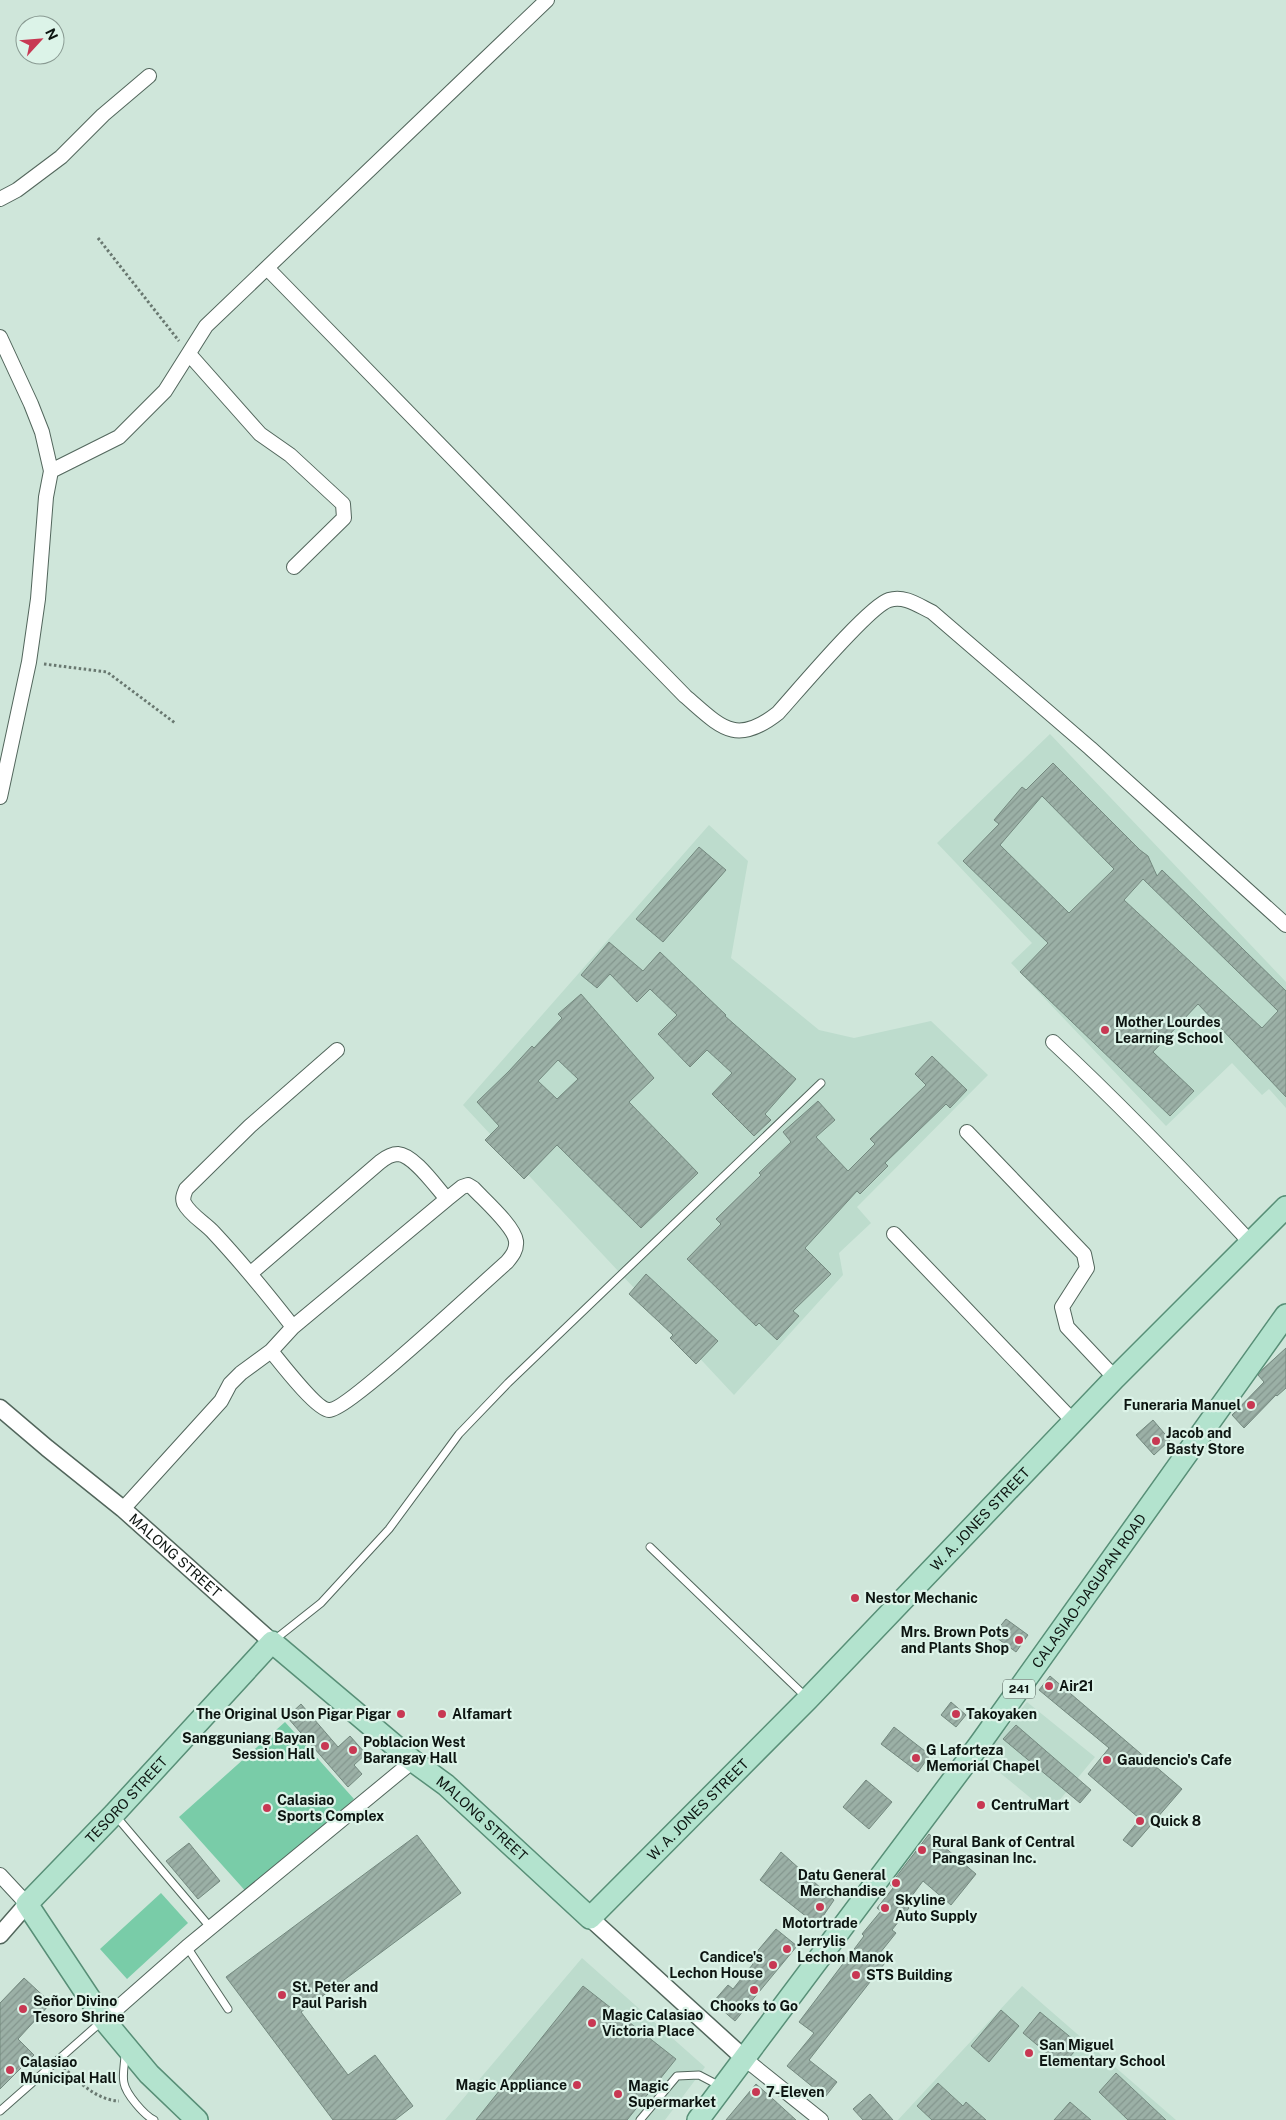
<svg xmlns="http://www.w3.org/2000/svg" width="1286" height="2120" viewBox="0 0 1286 2120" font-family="'Public Sans',sans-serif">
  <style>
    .built { fill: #bddccd }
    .garden { fill: #79cca8 }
    .building { fill: url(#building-hatch); stroke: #74897f; fill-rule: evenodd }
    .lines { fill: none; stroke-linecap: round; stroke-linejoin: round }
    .service-casing { stroke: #52665c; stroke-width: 9 }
    .minor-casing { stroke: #52665c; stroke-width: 16 }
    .tertiary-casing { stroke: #52665c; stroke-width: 19 }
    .primary-casing { stroke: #588f77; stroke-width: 24 }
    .path { stroke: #697870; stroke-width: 3; stroke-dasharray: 2.5 2.5; stroke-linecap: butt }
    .service { stroke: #fff; stroke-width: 7 }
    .minor { stroke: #fff; stroke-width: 14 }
    .tertiary { stroke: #fff; stroke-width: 16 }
    .primary { stroke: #b3e3ce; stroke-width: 21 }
    .poi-dot { fill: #c83853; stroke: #dcf3e8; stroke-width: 2 }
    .labels { text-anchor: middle; stroke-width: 4.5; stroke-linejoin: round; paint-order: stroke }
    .shield { fill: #dcf3e8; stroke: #4b5852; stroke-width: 1 }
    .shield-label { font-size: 12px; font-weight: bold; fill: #0d1511 }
    .poi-label { font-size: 14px; font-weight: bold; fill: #0d1511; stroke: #dcf3e8; text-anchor: start }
    .street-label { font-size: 14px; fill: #0d1511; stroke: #dcf3e8 }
  </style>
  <defs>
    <pattern id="building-hatch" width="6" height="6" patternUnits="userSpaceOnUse" patternTransform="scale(1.25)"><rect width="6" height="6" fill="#9bb0a6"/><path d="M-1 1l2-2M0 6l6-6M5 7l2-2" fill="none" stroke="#84968e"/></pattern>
  </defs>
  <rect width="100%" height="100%" fill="#cfe6da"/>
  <path class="built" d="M 1050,734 L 1286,982 L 1286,1108 L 1269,1089 L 1262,1095 L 1232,1063 L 1166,1126 L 1011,963 L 1032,943 L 937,843 Z
    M 709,825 L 748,861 L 731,958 L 819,1030 L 854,1038 L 931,1021 L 988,1075 L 857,1207 L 871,1223 L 839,1253 L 843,1275 L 734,1395 L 463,1105 Z
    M 1027,1702 L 1095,1757 L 1049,1813 L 982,1758 Z
    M 582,1958 L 705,2067 L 665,2120 L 445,2120 Z
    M 1022,1986 L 1176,2120 L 898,2120 Z"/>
  <path class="garden" d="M 285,1722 L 354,1799 L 249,1895 L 179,1817 Z
    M 161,1893 L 188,1923 L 127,1979 L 100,1949 Z"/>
  <path class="building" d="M 1053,763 L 1140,850 L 1148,856 L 1157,876 L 1162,870 L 1286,991 L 1286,1097 L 1198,1004 L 1153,1052 L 1194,1091 L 1170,1116 L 1020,972 L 1048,943 L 963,861 L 999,824 L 994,820 L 1022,787 L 1026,790 ZM 1042,796 L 1114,869 L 1069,913 L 1000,845 ZM 1143,879 L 1278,1011 L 1262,1028 L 1124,900 Z
    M 699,847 L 726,870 L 663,942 L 636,919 Z
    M 609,942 L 643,971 L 660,952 L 726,1015 L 725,1016 L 796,1079 L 765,1114 L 771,1120 L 754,1136 L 712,1094 L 732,1073 L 707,1050 L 690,1067 L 658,1034 L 677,1015 L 650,989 L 637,1002 L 610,974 L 597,988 L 581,975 Z
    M 581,994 L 654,1078 L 629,1102 L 698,1173 L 641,1228 L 557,1145 L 524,1179 L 485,1140 L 499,1126 L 477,1102 L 509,1071 L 532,1046 L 534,1048 L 562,1018 L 558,1014 ZM 558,1060 L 578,1079 L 557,1099 L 538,1081 Z
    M 932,1056 L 967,1090 L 950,1108 L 946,1104 L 885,1163 L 888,1166 L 860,1194 L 857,1191 L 805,1248 L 831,1274 L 793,1311 L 799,1316 L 777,1340 L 759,1323 L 756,1326 L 687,1259 L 721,1224 L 716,1219 L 761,1175 L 759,1173 L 791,1142 L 783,1132 L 818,1101 L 835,1120 L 816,1137 L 848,1171 L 875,1144 L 870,1139 L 926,1085 L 915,1074 Z
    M 646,1274 L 718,1341 L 696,1364 L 670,1338 L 673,1335 L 629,1294 Z
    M 1286,1348 L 1286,1388 L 1277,1396 L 1276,1395 L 1244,1428 L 1232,1415 L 1264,1382 L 1258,1375 L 1263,1369 Z
    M 1153,1420 L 1170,1440 L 1154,1455 L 1136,1435 Z
    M 1006,1619 L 1028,1635 L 1016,1652 L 993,1635 Z
    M 1050,1676 L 1182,1789 L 1132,1847 L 1123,1840 L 1140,1819 L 1088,1774 L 1109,1748 L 1039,1690 Z
    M 951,1702 L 966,1715 L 956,1727 L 941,1715 Z
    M 301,1704 L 338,1747 L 350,1736 L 366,1754 L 354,1765 L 362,1774 L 348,1787 L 287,1717 Z
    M 1016,1725 L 1091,1790 L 1080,1803 L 1003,1739 Z
    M 894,1727 L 930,1755 L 918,1772 L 881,1744 Z
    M 866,1780 L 892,1802 L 869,1829 L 843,1807 Z
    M 929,1834 L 976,1874 L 951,1905 L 923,1881 L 905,1905 L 909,1908 L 892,1930 L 896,1933 L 880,1953 L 888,1959 L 809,2060 L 837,2082 L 825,2097 L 787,2066 L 814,2033 L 799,2022 L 864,1936 L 862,1934 L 881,1911 L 877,1908 L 893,1888 L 890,1885 Z
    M 417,1835 L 461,1893 L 301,2012 L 348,2075 L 375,2055 L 413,2106 L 395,2120 L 333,2120 L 226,1977 Z
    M 189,1843 L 220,1881 L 198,1899 L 166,1861 Z
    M 781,1852 L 834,1900 L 817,1925 L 760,1880 Z
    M 776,1929 L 797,1946 L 735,2021 L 713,2002 L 728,1985 L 733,1989 L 753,1964 L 749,1961 Z
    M 24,1978 L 51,2003 L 18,2039 L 34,2055 L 0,2089 L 0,2003 Z
    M 583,1986 L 676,2059 L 627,2120 L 476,2120 Z
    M 1001,2010 L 1019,2026 L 989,2062 L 971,2046 Z
    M 1040,2012 L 1080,2045 L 1062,2066 L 1023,2033 Z
    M 1116,2073 L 1166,2120 L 1128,2120 L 1099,2092 Z
    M 938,2083 L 963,2106 L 966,2102 L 986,2120 L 932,2120 L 917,2106 Z
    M 756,2084 L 773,2099 L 796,2120 L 726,2120 Z
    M 870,2094 L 893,2120 L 863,2120 L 853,2109 Z
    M 1070,2102 L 1091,2120 L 1054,2120 Z"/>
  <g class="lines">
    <defs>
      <path id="service" d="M 650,1547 L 806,1697
        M 273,1641 L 321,1603 L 389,1529 L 459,1434 L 508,1383 L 821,1083
        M 115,1815 L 210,1927
        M 187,1947 L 228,2009
        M 125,2054 C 125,2063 122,2074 124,2083 C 126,2094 144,2115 154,2120
        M 0,2111 L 101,2022
        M 640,2120 L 677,2076 L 699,2075 L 722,2087"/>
      <path id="minor" d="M 0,199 L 17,190 L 61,157 L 103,115 L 149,76
        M 268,269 L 685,696 C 720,726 735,747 778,713 C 797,692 869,606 889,600 C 905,595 919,606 932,612 L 1090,748 L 1286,925
        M 0,337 L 31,404 L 42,432 L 51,471 L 46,497 L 38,599 L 29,662 L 0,797
        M 189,354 L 260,434 L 290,455 L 343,504 L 344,518 L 294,567
        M 51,471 L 119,437 L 165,391 L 206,326 L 547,0
        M 1053,1042 C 1122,1106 1186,1173 1250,1242
        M 967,1132 L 1084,1254 L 1087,1268 L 1062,1307 L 1067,1327 L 1115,1378
        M 894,1234 L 1074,1422
        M 293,1327 C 268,1295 242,1263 214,1233 C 205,1223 190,1215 184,1203 C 182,1198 184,1194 186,1189 L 250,1126 L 337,1050
        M 271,1351 C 280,1362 317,1410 329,1410 C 347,1411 484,1282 507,1262 C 512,1256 517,1250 516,1241 C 514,1226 484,1200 473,1188 L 468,1185 L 462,1187 L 447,1199
        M 123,1509 L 221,1401 L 230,1384 L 241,1373 L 271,1351 L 293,1327 L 447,1199 C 436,1187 414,1155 398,1154 C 391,1154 385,1158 380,1162 L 251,1273
        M 0,1875 L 27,1904
        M 104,2020 L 187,1947 L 413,1761
        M 745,2059 L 821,2120"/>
      <g id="tertiary">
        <path id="s1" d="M 0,1408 L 47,1448 L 123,1509 L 272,1642"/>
        <path d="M 590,1918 L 745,2059"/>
        <path d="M 0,1935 L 27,1904"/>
      </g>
      <g id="primary">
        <path id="s2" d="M 197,2120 L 149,2074 L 104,2020 L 27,1904 L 114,1814 L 272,1642 L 413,1761 L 446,1785 L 590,1918 L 808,1699 L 1115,1378 L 1286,1207"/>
        <path id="s3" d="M 698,2120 L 979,1745 L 1286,1315"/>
      </g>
    </defs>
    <use href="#service" class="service-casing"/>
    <use href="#minor" class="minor-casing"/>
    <use href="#tertiary" class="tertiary-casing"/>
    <use href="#primary" class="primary-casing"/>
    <path class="path" d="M 98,238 L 179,341
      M 44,664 L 107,672 L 175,723
      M 64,2068 C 80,2083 97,2100 119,2101"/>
    <use href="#service" class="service"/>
    <use href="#minor" class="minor"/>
    <use href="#tertiary" class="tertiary"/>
    <use href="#primary" class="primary"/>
  </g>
  <g class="poi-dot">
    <circle cx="1105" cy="1030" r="5"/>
    <circle cx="1251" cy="1405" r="5"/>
    <circle cx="1156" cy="1441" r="5"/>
    <circle cx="855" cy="1598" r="5"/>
    <circle cx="1019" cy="1640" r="5"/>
    <circle cx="1049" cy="1686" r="5"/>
    <circle cx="401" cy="1714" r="5"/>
    <circle cx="442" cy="1714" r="5"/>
    <circle cx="956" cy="1714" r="5"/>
    <circle cx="325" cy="1746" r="5"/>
    <circle cx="353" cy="1750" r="5"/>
    <circle cx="916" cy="1758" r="5"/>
    <circle cx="1107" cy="1760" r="5"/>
    <circle cx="981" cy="1805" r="5"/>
    <circle cx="267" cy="1808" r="5"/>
    <circle cx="1140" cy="1821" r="5"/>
    <circle cx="922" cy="1850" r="5"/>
    <circle cx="896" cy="1883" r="5"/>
    <circle cx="820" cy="1907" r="5"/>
    <circle cx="885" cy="1908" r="5"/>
    <circle cx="787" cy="1949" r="5"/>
    <circle cx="773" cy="1965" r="5"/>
    <circle cx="856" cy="1975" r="5"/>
    <circle cx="754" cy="1990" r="5"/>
    <circle cx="282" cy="1995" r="5"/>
    <circle cx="23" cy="2009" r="5"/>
    <circle cx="592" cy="2023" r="5"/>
    <circle cx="1029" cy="2053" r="5"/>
    <circle cx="10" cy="2070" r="5"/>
    <circle cx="577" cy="2085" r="5"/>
    <circle cx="756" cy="2092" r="5"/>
    <circle cx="618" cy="2094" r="5"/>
  </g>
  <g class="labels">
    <rect class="shield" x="1003" y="1679.5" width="32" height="19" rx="4"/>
    <g class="shield-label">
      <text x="1019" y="1693">241</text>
    </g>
    <g class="poi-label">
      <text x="1115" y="1027">Mother Lourdes<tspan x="1115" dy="16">Learning School</tspan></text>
      <text x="1241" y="1410" text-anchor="end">Funeraria Manuel</text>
      <text x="1166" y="1438">Jacob and<tspan x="1166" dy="16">Basty Store</tspan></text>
      <text x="865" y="1603">Nestor Mechanic</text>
      <text x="1009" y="1637" text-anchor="end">Mrs. Brown Pots<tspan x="1009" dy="16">and Plants Shop</tspan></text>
      <text x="1059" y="1691">Air21</text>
      <text x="391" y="1719" text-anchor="end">The Original Uson Pigar Pigar</text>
      <text x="452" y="1719">Alfamart</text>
      <text x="966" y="1719">Takoyaken</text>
      <text x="315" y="1743" text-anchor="end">Sangguniang Bayan<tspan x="315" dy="16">Session Hall</tspan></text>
      <text x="363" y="1747">Poblacion West<tspan x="363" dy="16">Barangay Hall</tspan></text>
      <text x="926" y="1755">G Laforteza<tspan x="926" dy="16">Memorial Chapel</tspan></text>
      <text x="1117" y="1765">Gaudencio's Cafe</text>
      <text x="277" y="1805">Calasiao<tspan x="277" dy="16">Sports Complex</tspan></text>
      <text x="991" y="1810">CentruMart</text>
      <text x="1150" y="1826">Quick 8</text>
      <text x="932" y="1847">Rural Bank of Central<tspan x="932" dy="16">Pangasinan Inc.</tspan></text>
      <text x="886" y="1880" text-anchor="end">Datu General<tspan x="886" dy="16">Merchandise</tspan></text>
      <text x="895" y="1905">Skyline<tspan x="895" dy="16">Auto Supply</tspan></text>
      <text x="820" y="1928" text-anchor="middle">Motortrade</text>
      <text x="797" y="1946">Jerrylis<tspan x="797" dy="16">Lechon Manok</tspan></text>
      <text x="763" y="1962" text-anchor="end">Candice's<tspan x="763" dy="16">Lechon House</tspan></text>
      <text x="866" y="1980">STS Building</text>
      <text x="292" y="1992">St. Peter and<tspan x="292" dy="16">Paul Parish</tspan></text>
      <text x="33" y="2006">Señor Divino<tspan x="33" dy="16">Tesoro Shrine</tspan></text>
      <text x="754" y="2011" text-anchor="middle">Chooks to Go</text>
      <text x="602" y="2020">Magic Calasiao<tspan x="602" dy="16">Victoria Place</tspan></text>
      <text x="1039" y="2050">San Miguel<tspan x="1039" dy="16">Elementary School</tspan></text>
      <text x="20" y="2067">Calasiao<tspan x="20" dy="16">Municipal Hall</tspan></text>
      <text x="567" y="2090" text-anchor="end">Magic Appliance</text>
      <text x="628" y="2091">Magic<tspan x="628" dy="16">Supermarket</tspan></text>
      <text x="766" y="2097">7-Eleven</text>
    </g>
    <g class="street-label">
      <text dy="5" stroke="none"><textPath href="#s2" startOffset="1614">W. A. JONES STREET</textPath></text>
      <text dy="5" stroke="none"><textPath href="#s1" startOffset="229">MALONG STREET</textPath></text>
      <text dy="5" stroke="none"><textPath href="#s3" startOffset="658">CALASIAO-DAGUPAN ROAD</textPath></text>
      <text dy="5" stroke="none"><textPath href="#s2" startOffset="420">TESORO STREET</textPath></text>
      <text dy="5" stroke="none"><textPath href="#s2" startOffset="1209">W. A. JONES STREET</textPath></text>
      <text dy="5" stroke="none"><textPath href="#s2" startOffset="909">MALONG STREET</textPath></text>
    </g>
  </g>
  <g transform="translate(40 40) rotate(64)"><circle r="24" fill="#dcf3e8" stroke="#899a92"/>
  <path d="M0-4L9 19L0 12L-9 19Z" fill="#c83853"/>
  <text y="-8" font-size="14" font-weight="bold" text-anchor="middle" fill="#0d1511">N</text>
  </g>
</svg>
